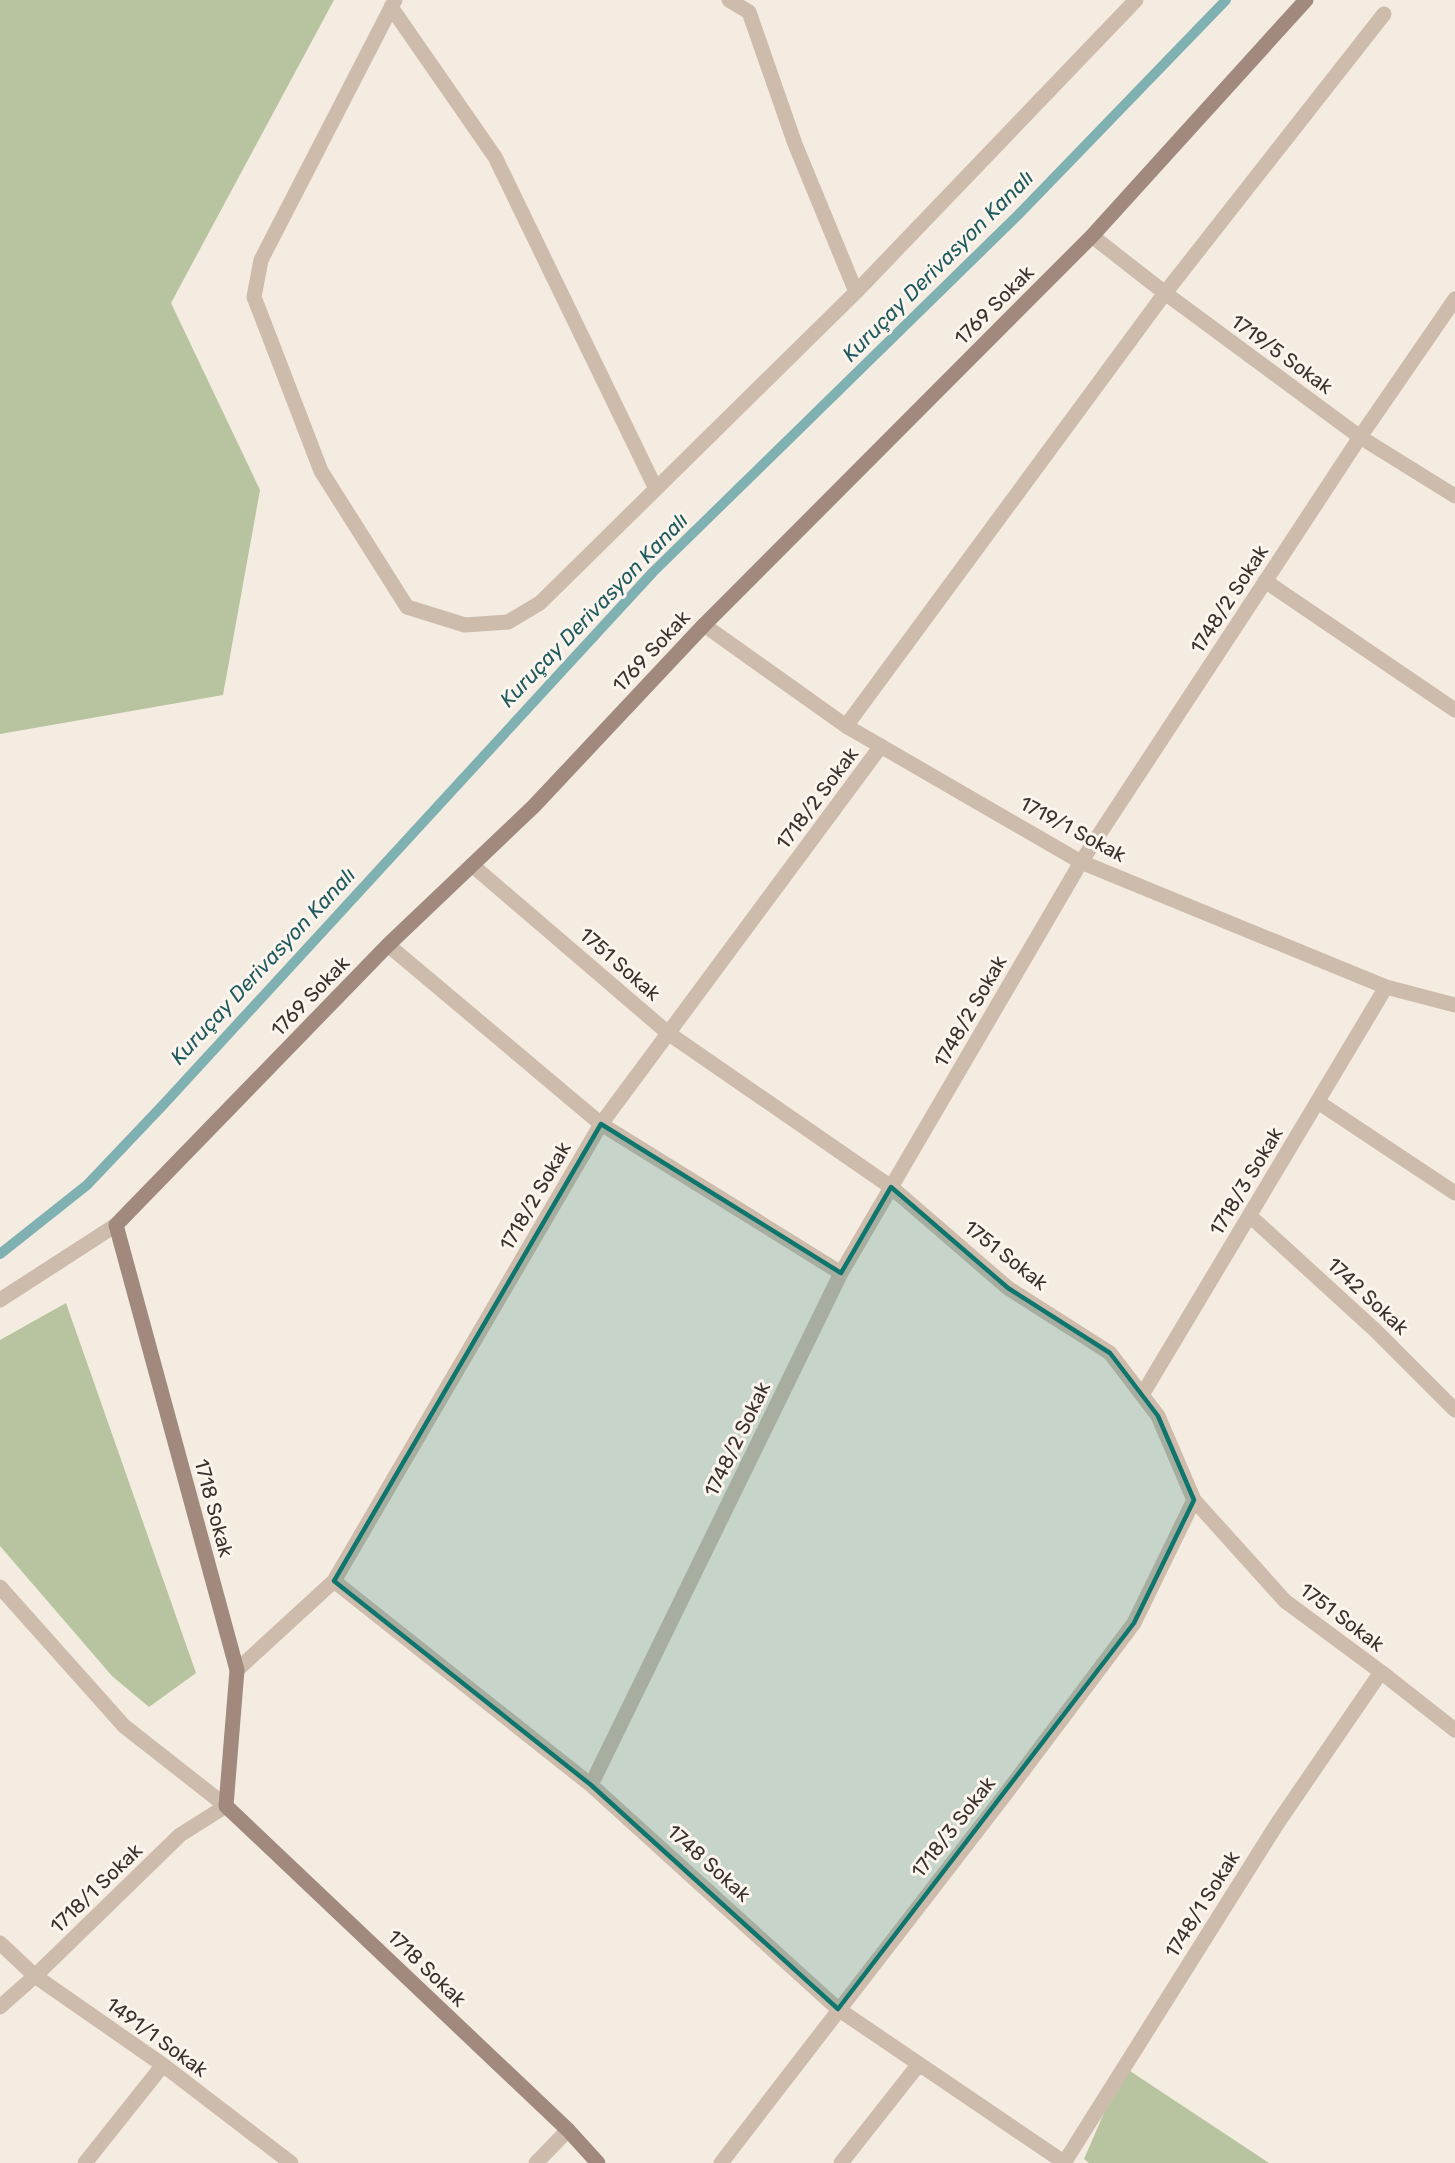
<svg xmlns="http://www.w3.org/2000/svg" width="1455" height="2163" viewBox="0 0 1455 2163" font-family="Rubik,sans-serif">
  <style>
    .green { fill: #b8c4a0 }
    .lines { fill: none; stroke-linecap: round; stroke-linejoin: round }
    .stream { stroke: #7fb0b2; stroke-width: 10 }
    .minor { stroke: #cdbbac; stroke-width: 15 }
    .tertiary { stroke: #cdbbac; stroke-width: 15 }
    .secondary { stroke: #a18a7d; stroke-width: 15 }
    .marked { fill: #0f766e; fill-opacity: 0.2; stroke: #0f766e; stroke-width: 4.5; stroke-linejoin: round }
    .labels { text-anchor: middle; stroke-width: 6; stroke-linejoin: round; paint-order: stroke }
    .street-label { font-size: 20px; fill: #3b302b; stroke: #fbf5ee }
    .water-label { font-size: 21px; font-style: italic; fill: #1f5a5e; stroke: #fbf5ee }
  </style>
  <rect width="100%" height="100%" fill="#f4ebe1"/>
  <path class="green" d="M 0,0 L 334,0 L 171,303 L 260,490 L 223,695 L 0,734 Z
    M 66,1303 L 196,1673 L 149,1707 L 112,1676 L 0,1546 L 0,1340 Z
    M 1124,2067 L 1269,2163 L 1089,2163 L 1084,2159 Z"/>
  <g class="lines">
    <path class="stream" d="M 0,1254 L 87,1185 L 163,1105 L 653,572 L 1018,215 L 1226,0"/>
    <path class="minor" d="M 395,0 L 261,260 L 254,297 L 321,471 L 407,607 L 465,625 L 508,622 L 540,603 L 856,292 L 1136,0
      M 729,0 L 749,12 L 795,144 L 856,292
      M 391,7 L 495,157 L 656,489
      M 1092,236 L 1165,293 L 1360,437 L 1455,496
      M 1265,581 L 1455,710
      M 704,625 L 846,726 L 1081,862 L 1386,987 L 1455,1005
      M 846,726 L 1165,293 L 1384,14
      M 472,865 L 668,1033 L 891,1187 L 1008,1288 L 1110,1353 L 1158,1416 L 1194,1500 L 1285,1601 L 1381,1672 L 1455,1730
      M 388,945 L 601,1124 L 841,1273
      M 1318,1102 L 1455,1193
      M 1250,1216 L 1376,1331 L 1455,1410
      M 1142,1395 L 1386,987
      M 334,1581 L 591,1785 L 838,2009 L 1065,2163
      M 0,1587 L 124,1726 L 226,1806 L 180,1835 L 35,1976 L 0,2007
      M 237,1670 L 334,1581 L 601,1124 L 881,746
      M 591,1785 L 841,1273 L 1081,862 L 1360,437 L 1455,299
      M 0,1943 L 35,1976 L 163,2065 L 291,2163
      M 85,2163 L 163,2065
      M 536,2163 L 568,2130
      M 721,2163 L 1004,1796 L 1134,1623 L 1194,1500
      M 841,2163 L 919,2064
      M 1064,2163 L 1277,1824 L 1381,1672"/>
    <path class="tertiary" d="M 0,1300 L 116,1225"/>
    <path class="secondary" d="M 598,2163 L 568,2130 L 226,1806 L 237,1670 L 116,1225 L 388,945 L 534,806 L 704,625 L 1092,236 L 1306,0"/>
  </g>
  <path class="marked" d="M 601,1124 L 841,1273 L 891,1187 L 1008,1288 L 1110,1353 L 1158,1416 L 1194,1500 L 1134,1623 L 838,2009 L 591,1785 L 334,1581 Z"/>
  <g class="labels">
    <g class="street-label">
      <text transform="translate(994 305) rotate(-45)" y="7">1769 Sokak</text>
      <text transform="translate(1282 354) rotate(36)" y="7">1719/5 Sokak</text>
      <text transform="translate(1229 599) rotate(-57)" y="7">1748/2 Sokak</text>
      <text transform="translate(651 651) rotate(-47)" y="7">1769 Sokak</text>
      <text transform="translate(817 798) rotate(-53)" y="7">1718/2 Sokak</text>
      <text transform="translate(1073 829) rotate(28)" y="7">1719/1 Sokak</text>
      <text transform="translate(620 964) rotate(41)" y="7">1751 Sokak</text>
      <text transform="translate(310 996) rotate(-46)" y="7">1769 Sokak</text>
      <text transform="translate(970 1011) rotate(-60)" y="7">1748/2 Sokak</text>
      <text transform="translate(1246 1181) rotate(-59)" y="7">1718/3 Sokak</text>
      <text transform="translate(535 1196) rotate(-60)" y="7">1718/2 Sokak</text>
      <text transform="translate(1006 1255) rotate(38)" y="7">1751 Sokak</text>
      <text transform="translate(1368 1296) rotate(43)" y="7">1742 Sokak</text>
      <text transform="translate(737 1439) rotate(-64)" y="7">1748/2 Sokak</text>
      <text transform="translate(214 1508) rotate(75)" y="7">1718 Sokak</text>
      <text transform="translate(1342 1617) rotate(37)" y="7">1751 Sokak</text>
      <text transform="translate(953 1827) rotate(-52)" y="7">1718/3 Sokak</text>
      <text transform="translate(709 1863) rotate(42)" y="7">1748 Sokak</text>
      <text transform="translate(96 1888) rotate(-44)" y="7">1718/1 Sokak</text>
      <text transform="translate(1202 1904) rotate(-58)" y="7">1748/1 Sokak</text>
      <text transform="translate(427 1968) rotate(44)" y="7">1718 Sokak</text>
      <text transform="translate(157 2037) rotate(36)" y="7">1491/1 Sokak</text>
    </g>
    <g class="water-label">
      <text transform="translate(938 266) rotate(-45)" y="7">Kuruçay Derivasyon Kanalı</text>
      <text transform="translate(594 610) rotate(-46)" y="7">Kuruçay Derivasyon Kanalı</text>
      <text transform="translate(263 966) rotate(-47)" y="7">Kuruçay Derivasyon Kanalı</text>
    </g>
  </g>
</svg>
